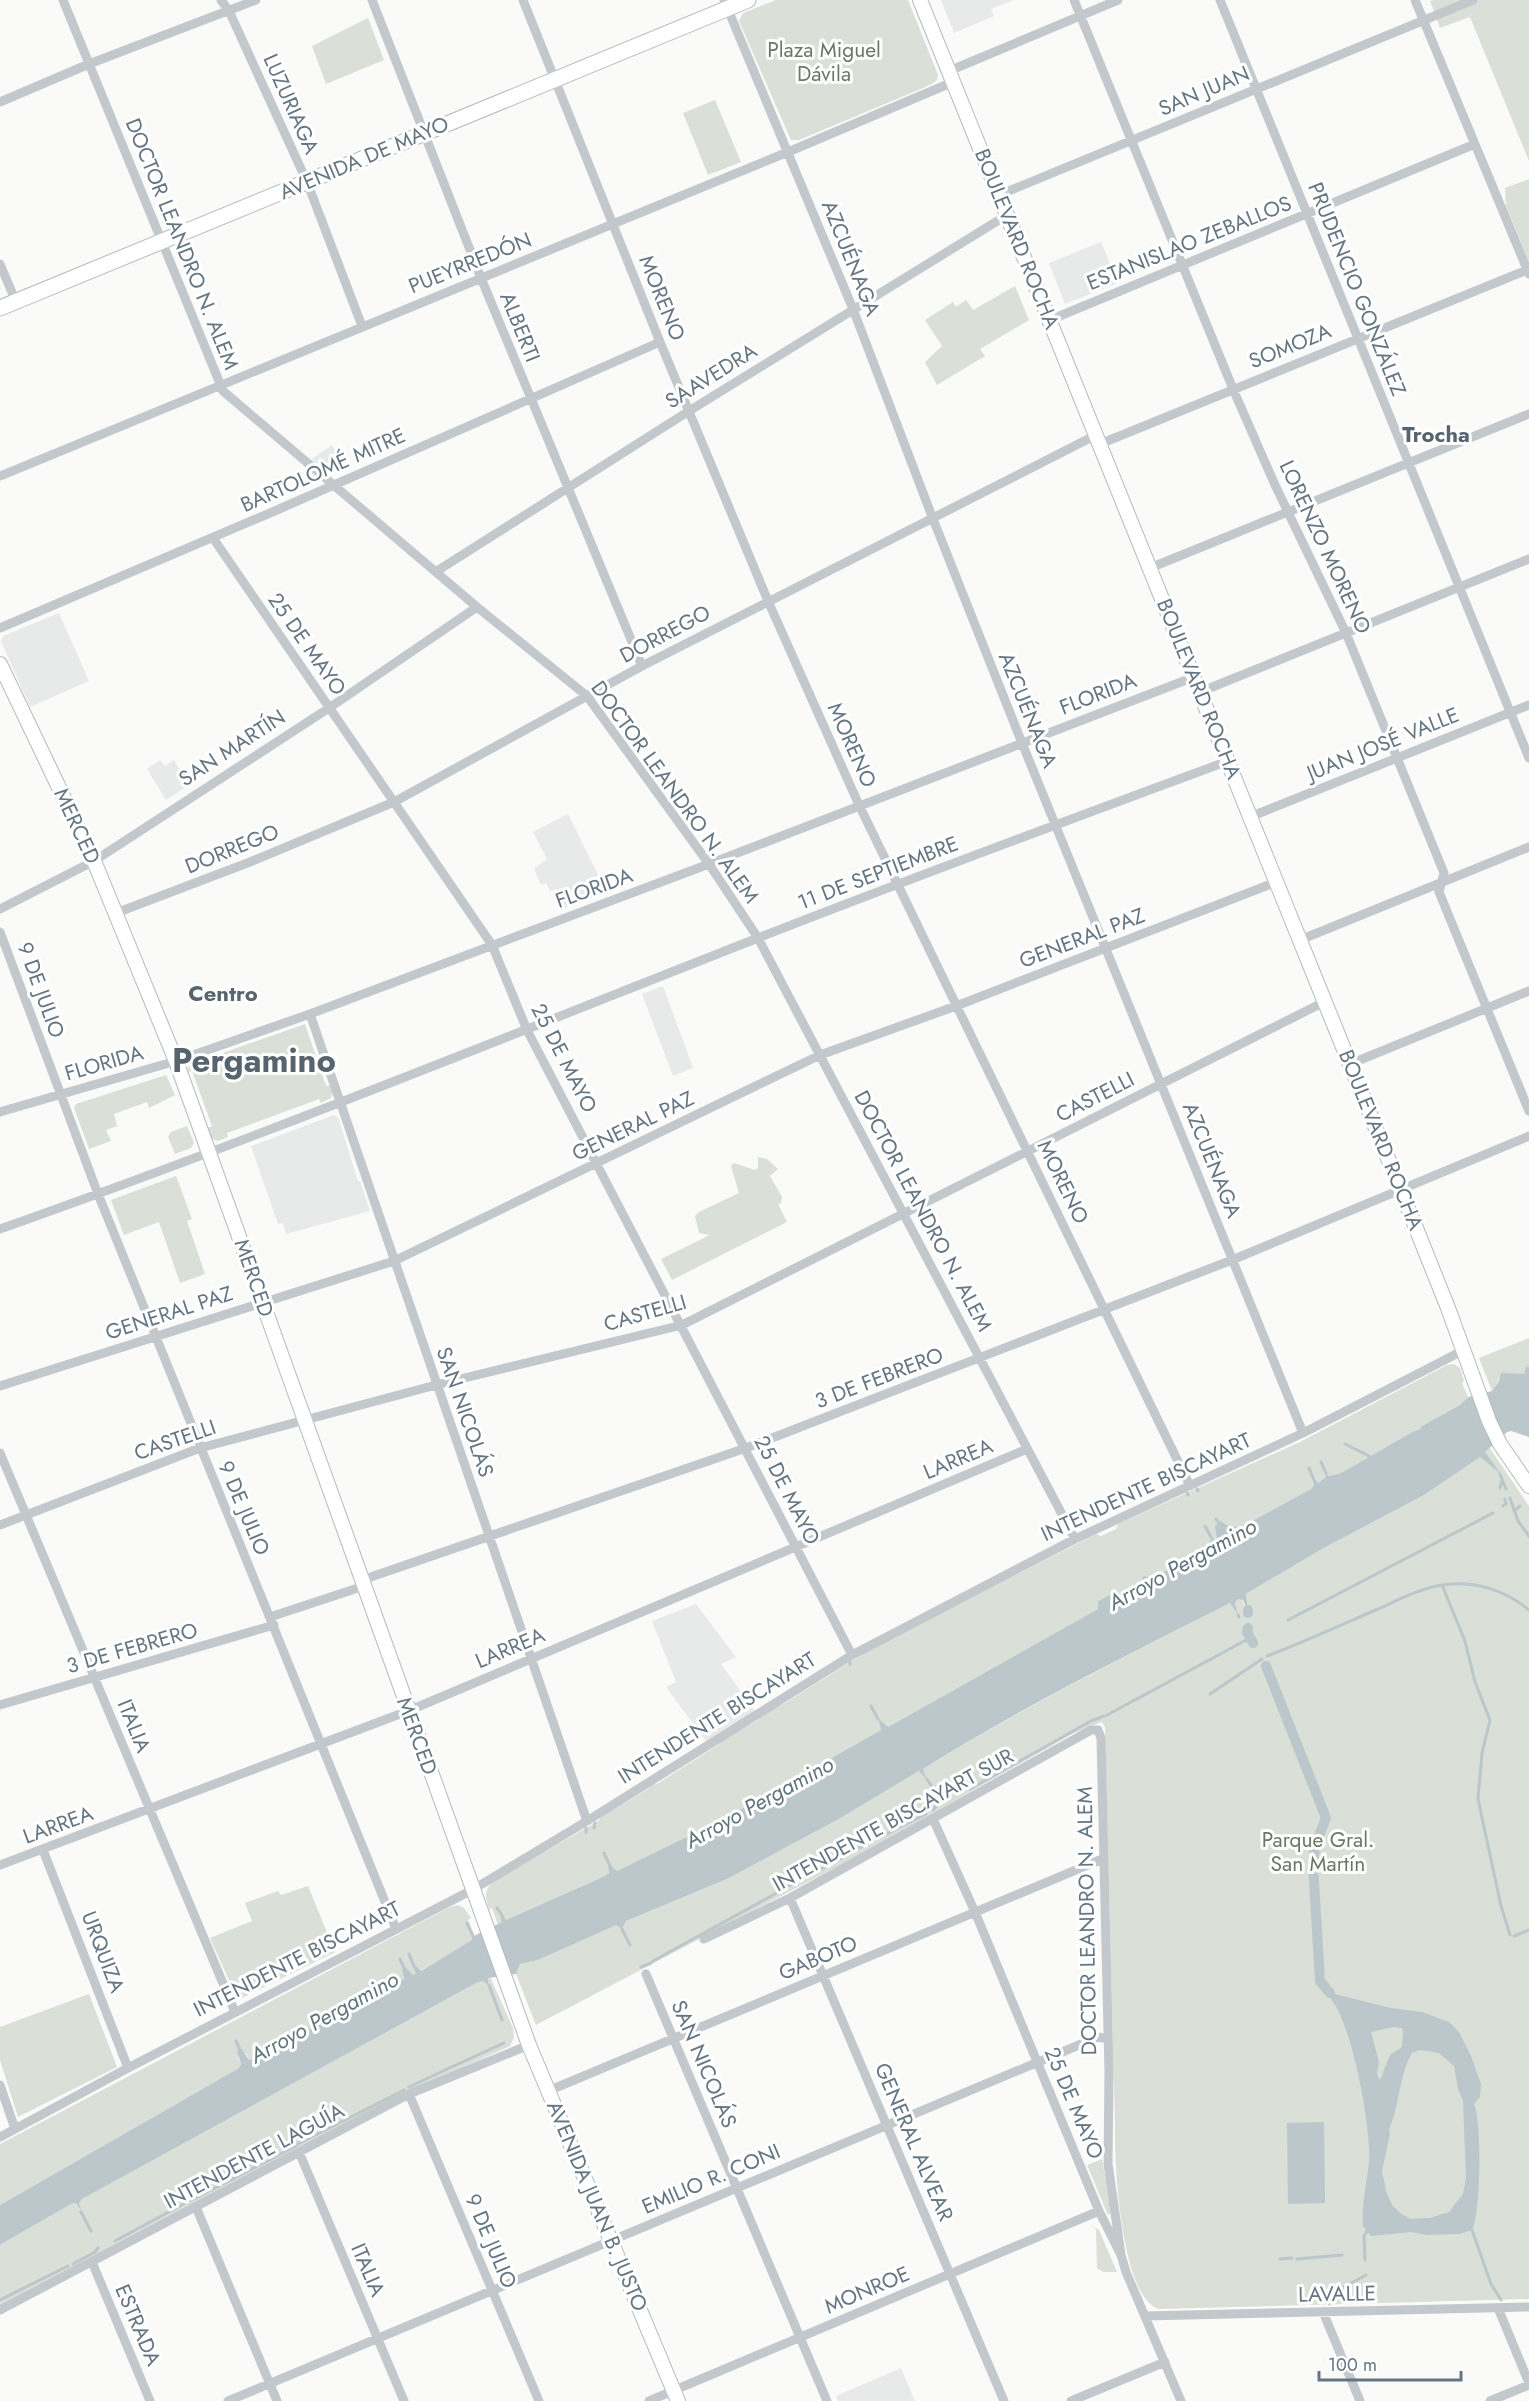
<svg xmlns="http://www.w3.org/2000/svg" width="1529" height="2401" viewBox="0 0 1529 2401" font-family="Jost,sans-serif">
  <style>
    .built { fill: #e8e9e9 }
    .green { fill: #dadfd7 }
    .water { fill: #bbc7cb; fill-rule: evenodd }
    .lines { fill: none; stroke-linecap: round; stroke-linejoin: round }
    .stream { stroke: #bbc7cb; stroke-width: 3 }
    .canal { stroke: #bbc7cb; stroke-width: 10 }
    .secondary-casing { stroke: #b3babf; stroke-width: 16 }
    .primary-casing { stroke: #b5babe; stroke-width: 17 }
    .street { stroke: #c3c8cc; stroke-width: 9 }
    .secondary { stroke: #fff; stroke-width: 14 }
    .primary { stroke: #fff; stroke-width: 15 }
    .labels { text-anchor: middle; stroke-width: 6; stroke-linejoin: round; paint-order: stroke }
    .park-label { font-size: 21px; fill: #687a64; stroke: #fff }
    .street-label { font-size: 21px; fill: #657683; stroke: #fff }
    .neighbourhood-label { font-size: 22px; font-weight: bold; fill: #57646e; stroke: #fff }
    .water-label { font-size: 22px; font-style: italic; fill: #60757c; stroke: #fff }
    .town-label { font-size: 33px; font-weight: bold; fill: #57646e; stroke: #fff }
  </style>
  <rect width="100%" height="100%" fill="#fafaf8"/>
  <path class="built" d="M 941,0 L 1014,0 L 991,9 L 994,16 L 954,33 Z
    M 1101,242 L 1118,283 L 1065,304 L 1049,263 Z
    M 332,445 L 346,468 L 331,475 L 326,474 L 312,459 Z
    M 59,613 L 89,681 L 30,707 L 1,641 L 3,636 Z
    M 160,760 L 165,766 L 174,760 L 189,785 L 166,800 L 147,769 Z
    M 568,814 L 606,891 L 573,907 L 571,905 L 565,908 L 556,889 L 550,891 L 546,883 L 541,885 L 534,869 L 547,859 L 533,832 Z
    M 663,986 L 693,1068 L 673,1076 L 642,994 Z
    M 334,1115 L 338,1117 L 358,1181 L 360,1181 L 370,1211 L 286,1234 L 283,1223 L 278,1224 L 251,1146 Z
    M 696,1604 L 736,1657 L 721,1664 L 755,1711 L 706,1741 L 666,1687 L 676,1682 L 652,1621 Z
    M 901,2368 L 915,2401 L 838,2401 L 836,2396 Z"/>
  <path class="green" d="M 776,0 L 908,0 L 938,75 L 937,80 L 930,85 L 799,140 L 791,140 L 739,21 L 743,13 Z
    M 1433,0 L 1529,0 L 1529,161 L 1470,17 L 1440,28 L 1430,1 Z
    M 368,18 L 384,60 L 326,84 L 312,46 Z
    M 715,100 L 741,162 L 708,175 L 683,113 Z
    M 1529,179 L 1529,262 L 1506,206 L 1505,188 Z
    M 1015,286 L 1029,320 L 980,349 L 985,356 L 937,385 L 925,362 L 942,346 L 925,320 L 953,302 L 956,307 L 966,300 L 973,310 Z
    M 305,1024 L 326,1086 L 330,1085 L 333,1091 L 331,1098 L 321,1103 L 319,1099 L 227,1133 L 228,1137 L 218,1141 L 212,1139 L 208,1128 L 212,1126 L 192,1071 L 188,1072 L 189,1061 L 195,1057 L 197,1062 Z
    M 166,1075 L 175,1095 L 149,1108 L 147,1102 L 114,1114 L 117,1126 L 106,1130 L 111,1141 L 89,1149 L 74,1108 L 76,1104 Z
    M 187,1126 L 194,1143 L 191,1148 L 175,1154 L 168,1137 L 171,1132 Z
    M 758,1157 L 767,1159 L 778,1169 L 770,1176 L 782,1197 L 781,1203 L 778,1204 L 787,1222 L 672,1280 L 661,1259 L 710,1235 L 699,1233 L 695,1216 L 699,1212 L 739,1193 L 731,1166 L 734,1163 L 755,1170 L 758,1168 Z
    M 176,1176 L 192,1219 L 187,1221 L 205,1274 L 180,1283 L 159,1222 L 124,1235 L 111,1200 Z
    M 1529,1338 L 1529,1367 L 1526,1366 L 1524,1374 L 1499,1377 L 1496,1388 L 1492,1391 L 1479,1358 Z
    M 1454,1364 L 1460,1368 L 1464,1381 L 1462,1383 L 1468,1397 L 1460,1405 L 1422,1426 L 1419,1430 L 1414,1431 L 1341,1473 L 1329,1476 L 1325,1474 L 1326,1477 L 1318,1483 L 1312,1479 L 1314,1485 L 1311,1489 L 1243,1526 L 1230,1527 L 1223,1522 L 1217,1539 L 1210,1539 L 1208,1545 L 1152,1579 L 1145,1578 L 1145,1583 L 1125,1594 L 1114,1593 L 1098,1601 L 1098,1609 L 888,1727 L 878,1718 L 881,1730 L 729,1816 L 617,1871 L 608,1867 L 609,1873 L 605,1876 L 506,1920 L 502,1914 L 500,1915 L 503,1922 L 498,1925 L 492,1908 L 489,1909 C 485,1897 484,1889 494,1881 L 598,1821 L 601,1817 L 648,1789 L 651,1785 L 657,1784 L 718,1745 L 725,1737 L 732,1735 L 758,1720 L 759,1716 L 785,1703 L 866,1652 L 1096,1534 L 1101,1536 L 1116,1529 L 1118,1524 L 1300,1442 L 1447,1365 Z
    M 1489,1447 L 1529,1506 L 1529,2299 L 1160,2309 C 1121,2301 1114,2161 1115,2127 L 1105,1727 L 1102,1722 L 1074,1733 L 859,1855 L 536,2025 L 516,1974 L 520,1964 L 538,1960 L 616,1924 L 622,1929 L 626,1921 L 727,1879 L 839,1819 L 919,1771 L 927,1780 L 923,1769 C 1022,1708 1126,1656 1230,1603 L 1238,1614 L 1235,1603 L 1238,1599 L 1241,1598 L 1246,1609 L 1248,1609 L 1246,1594 L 1322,1549 L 1424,1495 L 1481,1456 L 1487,1463 L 1492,1464 L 1485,1452 Z
    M 308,1886 L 335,1952 L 238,2000 L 210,1938 L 252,1921 L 245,1903 L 278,1891 L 281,1895 Z
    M 458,1905 L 464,1908 L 471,1918 L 468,1920 L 474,1936 L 472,1937 L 473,1940 L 420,1971 L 413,1965 L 417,1973 L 413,1975 L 402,1969 L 404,1979 L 399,1982 L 258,2057 L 249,2060 L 246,2053 L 238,2057 L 241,2064 L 239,2068 L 0,2205 L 0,2144 L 450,1907 Z
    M 490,1977 L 513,2028 L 514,2037 L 510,2046 L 446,2075 L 0,2306 L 0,2245 L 71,2204 L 76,2203 L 82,2212 L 79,2203 L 82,2199 L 478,1982 L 483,1981 L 487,1983 L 488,1978 Z
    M 89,1994 L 117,2067 L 18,2117 L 0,2060 L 0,2027 Z
    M 1102,2159 L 1111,2213 L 1108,2215 L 1087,2165 Z
    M 1090,2225 L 1099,2230 L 1117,2272 L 1103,2272 L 1097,2268 L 1096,2229 Z"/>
  <path class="water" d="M 1526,1366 L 1529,1367 L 1529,1437 L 1511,1431 L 1507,1432 L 1485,1452 L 1501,1474 L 1480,1457 L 1424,1495 L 1322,1549 L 1246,1594 L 1248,1609 L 1247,1610 L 1243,1600 L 1238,1599 L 1235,1603 L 1238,1615 L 1230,1603 C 1126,1656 1022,1707 923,1769 L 927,1780 L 919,1771 L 839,1819 L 727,1879 L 626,1921 L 622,1929 L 616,1925 L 538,1960 L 520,1964 L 516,1974 L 488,1978 L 488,1985 L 483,1981 L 478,1982 L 82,2199 L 79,2203 L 82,2212 L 76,2203 L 71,2204 L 0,2245 L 0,2205 L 239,2068 L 241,2064 L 237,2051 L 242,2049 L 249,2060 L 258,2057 L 399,1982 L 404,1979 L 402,1969 L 405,1967 L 413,1975 L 416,1973 L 412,1965 L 414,1964 L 421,1971 L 472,1940 L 472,1937 L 502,1922 L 500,1915 L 502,1913 L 506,1920 L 605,1876 L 609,1873 L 608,1866 L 611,1866 L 617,1871 L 729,1816 L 881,1730 L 878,1718 L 888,1727 L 1098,1609 L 1098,1601 L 1114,1593 L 1125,1594 L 1145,1583 L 1142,1578 L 1144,1576 L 1152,1579 L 1208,1545 L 1210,1540 L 1217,1539 L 1215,1526 L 1221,1521 L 1230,1527 L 1243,1526 L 1311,1489 L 1314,1485 L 1312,1479 L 1314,1478 L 1318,1483 L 1326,1477 L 1325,1473 L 1329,1476 L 1341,1473 L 1414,1431 L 1419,1430 L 1422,1426 L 1460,1405 L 1468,1397 L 1492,1391 L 1498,1383 L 1501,1373 L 1524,1374 Z
    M 1331,1993 L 1391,2008 L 1422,2012 L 1449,2022 L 1459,2032 L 1471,2056 L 1481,2084 L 1480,2097 L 1474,2104 C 1482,2121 1481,2213 1472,2230 L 1460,2234 L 1427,2235 L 1411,2232 L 1371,2236 L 1363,2226 C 1361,2205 1367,2183 1369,2162 C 1372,2131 1351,2015 1328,1996 ZM 1394,2027 L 1402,2028 L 1403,2032 L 1402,2047 L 1390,2055 L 1380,2080 L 1377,2074 L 1379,2062 L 1371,2032 ZM 1420,2050 L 1439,2053 L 1454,2066 L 1458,2089 L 1463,2101 L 1466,2178 L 1463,2194 L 1449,2212 L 1430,2218 L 1411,2219 L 1401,2214 L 1392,2205 L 1386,2191 L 1382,2171 L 1390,2134 L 1389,2129 C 1400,2105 1399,2075 1412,2053 Z
    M 1324,2122 L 1325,2203 L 1288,2204 L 1287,2123 Z"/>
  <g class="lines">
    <path class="stream" d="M 1345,1444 L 1369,1456
      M 1321,1462 L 1326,1473
      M 1309,1468 L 1313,1478
      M 1500,1474 L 1506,1489
      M 1500,1488 L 1502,1479
      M 1197,1489 L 1198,1491
      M 1187,1493 L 1188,1495
      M 1510,1498 L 1518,1521 L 1529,1536
      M 1503,1506 L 1506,1504 L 1505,1499
      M 1514,1511 L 1520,1506
      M 1216,1519 L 1219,1523
      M 1205,1526 L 1212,1539
      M 1442,1585 L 1465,1641 L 1475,1682 L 1490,1720 L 1482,1753 L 1478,1799 L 1501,1906 L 1510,1935
      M 1238,1615 L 1239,1617
      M 1288,1620 L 1493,1513
      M 1246,1629 L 1247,1632
      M 1267,1656 C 1304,1642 1341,1625 1378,1609 C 1398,1600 1421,1588 1443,1585 C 1474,1580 1505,1590 1529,1610
      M 850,1662 L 850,1664
      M 1210,1694 L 1262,1659
      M 871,1706 L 878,1719
      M 1107,1715 L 1250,1638
      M 927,1779 L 932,1787
      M 970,1789 L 1091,1721 L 1104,1716
      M 933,1810 L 938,1804 L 936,1801
      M 586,1828 L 586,1832
      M 594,1828 L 595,1823
      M 857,1849 L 926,1814
      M 604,1853 L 610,1866
      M 787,1887 L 851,1853
      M 497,1908 L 501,1914
      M 467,1923 L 473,1936
      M 622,1929 L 630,1945
      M 1514,1936 L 1529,1930
      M 409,1954 L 413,1964
      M 400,1959 L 404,1968
      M 653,1961 L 784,1889
      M 641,1967 L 651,1963
      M 489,1985 L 502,2020
      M 236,2041 L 240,2050
      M 445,2070 L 504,2043
      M 409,2087 L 443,2071
      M 298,2144 L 404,2090
      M 194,2199 L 296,2146
      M 81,2212 L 91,2231
      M 1472,2230 L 1491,2284 L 1501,2300
      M 115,2241 L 191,2200
      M 1280,2259 L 1292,2258
      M 1297,2259 L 1342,2255
      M 1365,2260 L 1364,2236 L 1367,2231
      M 73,2264 L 95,2252 L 98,2248
      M 0,2300 L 68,2266
      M 1329,2304 L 1329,2295 L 1366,2275"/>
    <path class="canal" d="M 1248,1610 L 1248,1613
      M 1248,1628 L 1247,1632 L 1253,1643
      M 1266,1666 L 1326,1818 L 1315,1846 L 1313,1865 L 1320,1981 L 1330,1993"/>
    <defs>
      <path id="secondary" d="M 920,0 L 1400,1188 L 1448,1308 L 1489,1421 L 1500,1444 L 1529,1486
        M 0,664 L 94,861 L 176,1061 L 529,2045 L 678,2401"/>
      <path id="primary" d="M 0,308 L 748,0"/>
    </defs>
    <use href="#secondary" class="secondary-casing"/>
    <use href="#primary" class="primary-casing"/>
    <path class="street" d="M 63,0 L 223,391 L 477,607 L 587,696 L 709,864 L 758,938 L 1075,1539
      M 221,0 L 229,11 L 307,182 L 362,326
      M 372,0 L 481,278 L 642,666
      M 523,0 L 660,342 L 768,601 L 859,805 L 1190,1486
      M 724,0 L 853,309 L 933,519 L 1022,743 L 1303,1433
      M 1074,0 L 1233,389 L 1275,485 L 1346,633 L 1444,873 L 1439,892 L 1529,1111
      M 1220,0 L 1529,758
      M 1415,0 L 1529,274
      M 949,71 L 1118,0
      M 0,102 L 89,64 L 256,0
      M 999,195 L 1473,0
      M 0,264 L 16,302
      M 1050,320 L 1475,144
      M 1100,444 L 1527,270
      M 0,476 L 788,152 L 953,82
      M 213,538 L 492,945 L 527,1030 L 852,1655
      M 1150,568 L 1529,414
      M 437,571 L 689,411 L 1007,215
      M 0,628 L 277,510 L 660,342
      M 1200,692 L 1529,559
      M 1250,817 L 1529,705
      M 0,909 L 94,861 L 329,708 L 477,607
      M 116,913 L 250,862 L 394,802 L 642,666 L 1096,435
      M 0,932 L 98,1194 L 396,1929
      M 1300,940 L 1529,847
      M 310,1014 L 587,1821
      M 1350,1064 L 1529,991
      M 0,1112 L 176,1061 L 310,1014 L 709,864 L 1194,677
      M 0,1229 C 255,1139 506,1037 758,938 C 914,877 1071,819 1228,761
      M 0,1386 L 394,1261 L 820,1055 L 956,1006 L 1276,882
      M 0,1453 L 235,2012
      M 0,1525 L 200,1448 L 436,1385 L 682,1325 L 1324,1002
      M 362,1580 L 746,1448 L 1232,1260 L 1529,1136
      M 270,1617 L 364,1586
      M 0,1705 L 274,1625
      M 933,1819 L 975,1912 L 1099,2211 L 1121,2255 L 1126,2272 L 1181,2401
      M 43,1850 L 128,2068
      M 0,1865 L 408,1711 L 1027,1449
      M 790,1898 L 1004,2401
      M 704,1939 L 790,1898 L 1091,1730 L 1098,1730 L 1101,1738 L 1109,2071 L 1108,2164 L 1121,2255
      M 646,1974 L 827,2401
      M 0,2085 L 15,2129
      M 548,2091 L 1102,1859
      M 409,2094 L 539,2401
      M 0,2137 L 128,2068 L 472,1890 L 587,1821 L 852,1655 L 1075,1539 L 1303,1433 L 1464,1350
      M 299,2152 L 404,2401
      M 196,2207 L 277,2401
      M 92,2262 L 150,2401
      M 1498,2308 L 1529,2383
      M 0,2310 L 409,2094 L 529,2045
      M 1323,2312 L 1360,2401
      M 1145,2316 L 1529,2307
      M 228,2401 L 1098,2037 L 1108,2039
      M 649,2401 L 1099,2211
      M 1071,2401 L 1165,2362
      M 1490,2401 L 1529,2385"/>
    <use href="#secondary" class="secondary"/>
    <use href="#primary" class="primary"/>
  </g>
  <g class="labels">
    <g class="park-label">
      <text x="824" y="57">Plaza Miguel<tspan x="824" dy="24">Dávila</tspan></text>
      <text x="1318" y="1847">Parque Gral.<tspan x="1318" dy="24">San Martín</tspan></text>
    </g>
    <g class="street-label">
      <text transform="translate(1204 91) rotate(-23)" y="7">SAN JUAN</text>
      <text transform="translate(291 104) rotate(66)" y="7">LUZURIAGA</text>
      <text transform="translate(364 158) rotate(-23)" y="7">AVENIDA DE MAYO</text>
      <text transform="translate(1017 239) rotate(68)" y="7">BOULEVARD ROCHA</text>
      <text transform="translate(1189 243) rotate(-22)" y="7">ESTANISLAO ZEBALLOS</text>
      <text transform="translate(182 244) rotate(68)" y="7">DOCTOR LEANDRO N. ALEM</text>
      <text transform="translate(851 258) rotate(68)" y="7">AZCUÉNAGA</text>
      <text transform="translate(470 263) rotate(-22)" y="7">PUEYRREDÓN</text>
      <text transform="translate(1357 289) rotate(68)" y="7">PRUDENCIO GONZÁLEZ</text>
      <text transform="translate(662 298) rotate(68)" y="7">MORENO</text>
      <text transform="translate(520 327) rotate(68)" y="7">ALBERTI</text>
      <text transform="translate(1290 346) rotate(-22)" y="7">SOMOZA</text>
      <text transform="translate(711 376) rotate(-32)" y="7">SAAVEDRA</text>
      <text transform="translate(323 470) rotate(-24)" y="7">BARTOLOMÉ MITRE</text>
      <text transform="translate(1325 547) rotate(65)" y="7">LORENZO MORENO</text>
      <text transform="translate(665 634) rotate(-28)" y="7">DORREGO</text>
      <text transform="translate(307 644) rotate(55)" y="7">25 DE MAYO</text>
      <text transform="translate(1199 689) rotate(68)" y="7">BOULEVARD ROCHA</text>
      <text transform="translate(1098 694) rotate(-21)" y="7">FLORIDA</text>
      <text transform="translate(1028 710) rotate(68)" y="7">AZCUÉNAGA</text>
      <text transform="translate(1383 744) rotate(-22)" y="7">JUAN JOSÉ VALLE</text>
      <text transform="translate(852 745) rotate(66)" y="7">MORENO</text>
      <text transform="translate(232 748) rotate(-33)" y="7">SAN MARTÍN</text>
      <text transform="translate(675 792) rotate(54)" y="7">DOCTOR LEANDRO N. ALEM</text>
      <text transform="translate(77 826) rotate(65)" y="7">MERCED</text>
      <text transform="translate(232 849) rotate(-22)" y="7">DORREGO</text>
      <text transform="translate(878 873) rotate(-21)" y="7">11 DE SEPTIEMBRE</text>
      <text transform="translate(594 888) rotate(-20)" y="7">FLORIDA</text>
      <text transform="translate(1082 938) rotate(-21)" y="7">GENERAL PAZ</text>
      <text transform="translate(41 990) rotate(70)" y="7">9 DE JULIO</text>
      <text transform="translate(564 1058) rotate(63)" y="7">25 DE MAYO</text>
      <text transform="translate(104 1063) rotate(-16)" y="7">FLORIDA</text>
      <text transform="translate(1095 1097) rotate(-27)" y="7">CASTELLI</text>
      <text transform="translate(633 1126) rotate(-26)" y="7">GENERAL PAZ</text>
      <text transform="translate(1381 1140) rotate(68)" y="7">BOULEVARD ROCHA</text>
      <text transform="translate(1212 1160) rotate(68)" y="7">AZCUÉNAGA</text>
      <text transform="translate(1063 1182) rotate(64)" y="7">MORENO</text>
      <text transform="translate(923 1211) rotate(62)" y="7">DOCTOR LEANDRO N. ALEM</text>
      <text transform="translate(254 1278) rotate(71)" y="7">MERCED</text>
      <text transform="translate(169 1313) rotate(-18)" y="7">GENERAL PAZ</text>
      <text transform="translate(645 1313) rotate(-16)" y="7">CASTELLI</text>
      <text transform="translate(879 1378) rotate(-21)" y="7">3 DE FEBRERO</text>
      <text transform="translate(465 1412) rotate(71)" y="7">SAN NICOLÁS</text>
      <text transform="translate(175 1440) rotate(-19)" y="7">CASTELLI</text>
      <text transform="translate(958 1459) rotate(-23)" y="7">LARREA</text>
      <text transform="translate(1146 1487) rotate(-25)" y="7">INTENDENTE BISCAYART</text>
      <text transform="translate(787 1490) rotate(63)" y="7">25 DE MAYO</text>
      <text transform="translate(244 1508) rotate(67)" y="7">9 DE JULIO</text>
      <text transform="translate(132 1648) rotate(-16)" y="7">3 DE FEBRERO</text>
      <text transform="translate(510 1648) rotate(-23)" y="7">LARREA</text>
      <text transform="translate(717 1718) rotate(-32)" y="7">INTENDENTE BISCAYART</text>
      <text transform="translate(134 1726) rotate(68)" y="7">ITALIA</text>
      <text transform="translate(417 1736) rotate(70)" y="7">MERCED</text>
      <text transform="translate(893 1820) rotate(-29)" y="7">INTENDENTE BISCAYART SUR</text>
      <text transform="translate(58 1825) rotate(-20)" y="7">LARREA</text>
      <text transform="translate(1087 1921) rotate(-91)" y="7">DOCTOR LEANDRO N. ALEM</text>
      <text transform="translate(103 1952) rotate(69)" y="7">URQUIZA</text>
      <text transform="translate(818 1958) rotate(-23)" y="7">GABOTO</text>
      <text transform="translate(297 1959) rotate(-27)" y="7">INTENDENTE BISCAYART</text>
      <text transform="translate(704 2064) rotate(67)" y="7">SAN NICOLÁS</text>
      <text transform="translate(1074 2103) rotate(67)" y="7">25 DE MAYO</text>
      <text transform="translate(914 2142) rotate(67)" y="7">GENERAL ALVEAR</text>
      <text transform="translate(254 2156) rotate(-28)" y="7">INTENDENTE LAGUÍA</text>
      <text transform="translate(711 2179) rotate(-23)" y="7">EMILIO R. CONI</text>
      <text transform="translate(597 2206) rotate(67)" y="7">AVENIDA JUAN B. JUSTO</text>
      <text transform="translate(491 2241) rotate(67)" y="7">9 DE JULIO</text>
      <text transform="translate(368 2270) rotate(67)" y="7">ITALIA</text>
      <text transform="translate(867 2290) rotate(-23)" y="7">MONROE</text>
      <text transform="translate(1337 2294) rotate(-1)" y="7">LAVALLE</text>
      <text transform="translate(138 2325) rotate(67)" y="7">ESTRADA</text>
    </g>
    <g class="neighbourhood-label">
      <text x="1436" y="442">Trocha</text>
      <text x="223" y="1001">Centro</text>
    </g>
    <g class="water-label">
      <text transform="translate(1182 1564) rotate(-29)" y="8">Arroyo Pergamino</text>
      <text transform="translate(759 1802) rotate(-29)" y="8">Arroyo Pergamino</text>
      <text transform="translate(324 2017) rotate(-29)" y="8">Arroyo Pergamino</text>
    </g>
    <g class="town-label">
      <text x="254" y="1072">Pergamino</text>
    </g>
  </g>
  <path d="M1319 2371v9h142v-9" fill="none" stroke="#657683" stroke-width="3"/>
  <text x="1328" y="2371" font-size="18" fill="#657683" stroke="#ffffff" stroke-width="4.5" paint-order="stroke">100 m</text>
</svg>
